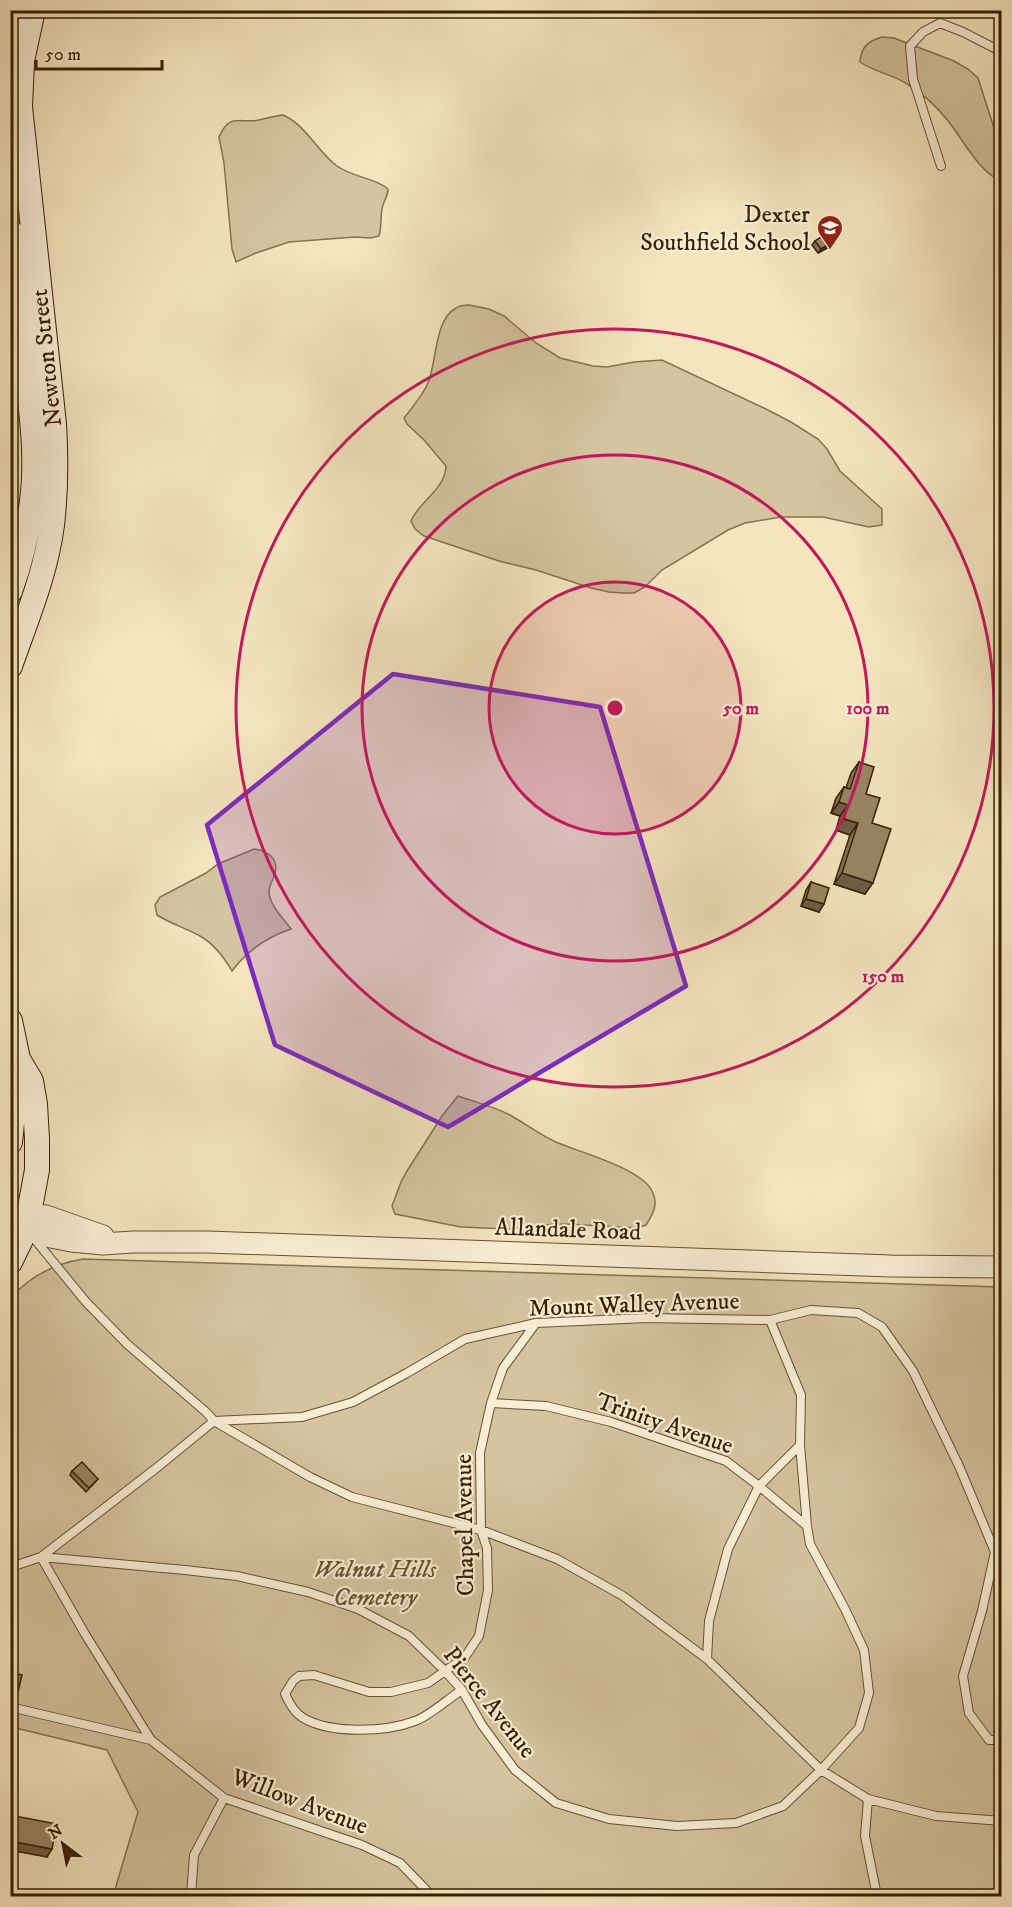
<svg xmlns="http://www.w3.org/2000/svg" width="1012" height="1907" viewBox="0 0 1012 1907" font-family="'IM FELL DW Pica',serif">
  <style>
    .green { fill: #d4c49f; stroke: #857250; stroke-width: 1.5 }
    .lines { fill: none; stroke-linecap: round; stroke-linejoin: round }
    .service-casing { stroke: #665130; stroke-width: 10 }
    .tertiary-casing { stroke: #665130; stroke-width: 23 }
    .secondary-casing { stroke: #362001; stroke-width: 26 }
    .service { stroke: #f8eed5; stroke-width: 8 }
    .tertiary { stroke: #f8eed5; stroke-width: 21 }
    .secondary { stroke: #f8eed5; stroke-width: 24 }
    .wall { fill: #847356; stroke: #362001; stroke-width: 1.5 }
    .shaded-wall { fill: #6b5e46; stroke: #362001; stroke-width: 1.5 }
    .building { fill: #998664; stroke: #362001; stroke-width: 1.5 }
    .marked { fill: #7b2cbf; fill-opacity: 0.2; stroke: #7b2cbf; stroke-width: 4.5; stroke-linejoin: round }
    .ring { fill: none; stroke: #c2185b; stroke-width: 3 }
    .labels { text-anchor: middle; stroke-width: 4.5; stroke-linejoin: round; paint-order: stroke }
    .poi-label { font-size: 24px; fill: #362001; stroke: #f8eed5; text-anchor: end }
    .street-label { font-size: 24px; fill: #362001; stroke: #f8eed5 }
    .park-label { font-size: 24px; font-style: italic; fill: #655130; stroke: #f8eed5 }
    .centre { fill: #c2185b; stroke: #f8eed5; stroke-width: 3 }
    .ring-label { font-size: 18px; text-anchor: middle; font-weight: bold; fill: #c2185b; stroke: #f8eed5; stroke-width: 4.5; stroke-linejoin: round; paint-order: stroke }
  </style>
  <rect width="100%" height="100%" fill="#f4e5bf"/>
  <filter id="stains"><feTurbulence type="fractalNoise" baseFrequency=".00333" numOctaves="4"/><feColorMatrix values="0 0 0 0 .2 0 0 0 0 .09 0 0 0 0 .02 0 0 0 .5 -.17"/></filter>
  <radialGradient id="worn" r=".72"><stop offset=".6" stop-color="#630" stop-opacity="0"/><stop offset="1" stop-color="#630" stop-opacity=".3"/></radialGradient>
  <path class="green" d="M 882,37 L 894,38 L 954,61 L 968,69 L 978,78 L 1001,150 L 1001,181 C 980,173 963,140 949,122 C 938,108 922,93 907,84 C 892,74 876,73 860,62 C 861,47 868,41 882,37 Z
    M 283,115 C 306,125 317,151 337,166 C 352,177 378,179 388,189 C 388,198 383,201 382,209 C 380,219 382,226 379,236 L 371,238 L 355,237 L 289,242 L 256,253 L 236,262 L 232,249 L 224,163 L 219,137 C 230,112 240,124 259,120 C 268,118 274,116 283,115 Z
    M 469,305 L 489,309 L 504,316 L 536,343 L 560,358 L 593,366 L 607,367 L 634,362 L 662,360 L 766,409 L 791,422 L 818,439 L 827,449 L 840,471 L 882,509 L 882,525 L 869,527 L 823,517 L 781,517 L 745,523 L 728,530 L 662,570 L 645,587 L 634,593 L 624,593 L 609,592 L 591,588 L 536,570 L 499,561 L 424,536 L 415,529 L 411,521 C 420,500 445,490 446,466 L 424,440 L 407,424 L 404,418 C 413,407 422,396 428,383 C 437,362 434,320 456,308 C 459,306 465,305 469,305 Z
    M 10,375 C 15,419 19,462 12,506 L 11,506 Z
    M 254,849 C 268,851 279,858 275,874 C 273,880 269,885 269,892 C 270,906 283,918 291,929 C 267,937 247,951 232,971 C 224,957 214,944 200,936 C 186,928 171,924 157,915 L 155,905 L 160,897 L 206,873 L 218,864 Z
    M 458,1096 C 475,1102 493,1106 510,1115 C 526,1124 541,1136 558,1143 C 580,1152 642,1169 652,1191 C 659,1204 653,1214 646,1225 L 637,1228 L 567,1224 L 538,1225 L 508,1229 L 461,1227 L 395,1214 L 392,1206 L 401,1182 L 407,1171 L 442,1116 Z
    M 83,1259 L 1001,1287 L 1001,1896 L 113,1896 L 138,1812 L 107,1750 L 11,1727 L 11,1298 C 30,1276 53,1264 83,1259 Z"/>
  <g class="lines">
    <defs>
      <path id="service" d="M 941,166 L 913,79 L 910,46 L 923,32 L 940,23 L 963,32 L 1002,52
        M 32,1236 L 86,1302 L 127,1344 L 206,1412 L 214,1421 L 310,1477 L 352,1497 L 481,1530 L 557,1559 L 623,1596 L 707,1659 L 821,1770 L 868,1799 L 865,1836 L 877,1896
        M 491,1403 L 546,1406 L 611,1422 L 726,1461 L 759,1486 L 807,1526
        M 214,1421 L 302,1417 L 353,1402 L 407,1373 L 465,1339 L 536,1323 L 646,1318 L 770,1320 L 811,1310 L 858,1313 L 882,1327 L 913,1371 L 959,1466 L 995,1552 L 1002,1561
        M 995,1552 L 982,1611 L 963,1676 L 969,1713 L 989,1740 L 1002,1740
        M 41,1557 L 85,1634 L 151,1740 L 224,1798 L 362,1845 L 400,1863 L 432,1896
        M 41,1557 L 159,1466 L 214,1421
        M 10,1564 L 17,1565 L 41,1557 L 185,1570 L 237,1576 L 308,1592 L 358,1609 L 409,1636 L 445,1671 L 462,1690 L 482,1725 L 515,1770 L 556,1803 L 609,1819 L 677,1826 L 736,1823 L 783,1806 L 821,1770 L 859,1728 L 869,1693 L 864,1650 L 845,1609 L 810,1544 L 807,1526 L 800,1445 L 801,1395 L 770,1320
        M 707,1659 L 709,1621 L 728,1549 L 759,1486 L 800,1445
        M 462,1690 C 449,1698 428,1717 415,1721 C 386,1732 333,1734 305,1719 C 295,1714 289,1703 285,1694 L 293,1681 L 299,1676 L 314,1675 L 369,1692 L 391,1692 L 428,1683 L 465,1657 L 479,1636 L 488,1590 L 487,1548 L 481,1530 L 480,1453 L 491,1403 L 503,1368 L 536,1323
        M 10,1707 L 151,1740
        M 868,1799 L 936,1816 L 1002,1821
        M 191,1896 L 194,1855 L 224,1798"/>
      <path id="tertiary" d="M 12,1218 L 29,1215 L 46,1216 L 103,1236
        M 10,1224 L 51,1237 L 71,1241 L 103,1244 L 133,1242 L 208,1242 L 891,1266 L 1002,1267"/>
      <path id="secondary" d="M 10,231 C 16,275 21,319 26,364 C 31,409 38,456 32,501 C 28,532 21,561 10,591
        M 10,666 C 26,620 46,573 52,525 C 56,491 56,457 54,424 L 20,107 L 22,61 L 33,10
        M 10,1021 L 18,1059 L 31,1081 L 35,1104 L 37,1139 L 37,1170 L 26,1229 L 10,1262
        M 10,1142 L 14,1104 L 12,1089 L 18,1059"/>
    </defs>
    <use href="#service" class="service-casing"/>
    <use href="#tertiary" class="tertiary-casing"/>
    <use href="#secondary" class="secondary-casing"/>
    <use href="#service" class="service"/>
    <use href="#tertiary" class="tertiary"/>
    <use href="#secondary" class="secondary"/>
  </g>
  <path class="wall" d="M 815,241 L 829,244 L 827,248 L 818,253 L 812,245 Z
    M 859,762 L 872,823 L 865,894 L 834,884 L 850,835 L 836,830 L 840,816 L 831,813 L 836,798 L 844,787 L 846,788 L 851,773 Z
    M 811,882 L 819,912 L 801,906 L 806,890 Z
    M 72,1471 L 98,1479 L 86,1492 L 70,1475 Z
    M 15,1816 L 47,1857 L 10,1850 L 10,1822 Z"/>
  <path class="shaded-wall" d="M 829,244 L 827,248 L 818,253 L 821,249 Z
    M 839,802 L 848,805 L 840,816 L 831,813 Z
    M 844,819 L 858,823 L 850,835 L 836,830 Z
    M 842,873 L 873,883 L 865,894 L 834,884 Z
    M 806,899 L 824,904 L 819,912 L 801,906 Z
    M 10,1690 L 18,1692 L 13,1700 L 10,1699 Z
    M 10,1841 L 52,1849 L 47,1857 L 10,1850 Z"/>
  <path class="building" d="M 824,235 L 829,244 L 821,249 L 815,241 Z
    M 859,762 L 874,767 L 866,794 L 880,798 L 872,823 L 891,829 L 873,883 L 842,873 L 858,823 L 844,819 L 848,805 L 839,802 L 844,787 L 850,789 Z
    M 811,882 L 829,888 L 824,904 L 806,899 Z
    M 82,1462 L 98,1479 L 89,1488 L 72,1471 Z
    M 10,1672 L 22,1675 L 18,1692 L 10,1690 Z
    M 15,1816 L 57,1824 L 52,1849 L 10,1841 Z"/>
  <path class="marked" d="M 393,674 L 600,707 L 686,986 L 448,1127 L 275,1045 L 207,825 Z"/>
  <circle cx="615" cy="708" r="126" fill="#c2185b" fill-opacity=".12"/>
  <g class="ring">
    <circle cx="615" cy="708" r="126"/>
    <circle cx="615" cy="708" r="253"/>
    <circle cx="615" cy="708" r="379"/>
  </g>
  <defs>
    <symbol id="school-pin" viewBox="-11 -11 22 30"><path d="M0 17L-7.5 6A9.5 9.5 0 1 1 7.5 6Z" fill="#8f2418" stroke="#f8eed5"/><path d="M0-5L7-2L0 1L-7-2ZM-4 1L0 2.5L4 1V4Q0 6-4 4Z" fill="#fff"/></symbol>
  </defs>
  <g fill-rule="evenodd">
    <use href="#school-pin" x="815" y="213" width="30" height="40"/>
  </g>
  <g class="labels">
    <g class="poi-label">
      <text x="810" y="222">Dexter<tspan x="810" dy="28">Southfield School</tspan></text>
    </g>
    <g class="street-label">
      <text transform="translate(46 358) rotate(-96)" y="8">Newton Street</text>
      <text transform="translate(568 1229) rotate(2)" y="8">Allandale Road</text>
      <text transform="translate(634 1304) rotate(-2)" y="8">Mount Walley Avenue</text>
      <text transform="translate(665 1423) rotate(19)" y="8">Trinity Avenue</text>
      <text transform="translate(464 1525) rotate(-91)" y="8">Chapel Avenue</text>
      <text transform="translate(490 1702) rotate(52)" y="8">Pierce Avenue</text>
      <text transform="translate(300 1801) rotate(21)" y="8">Willow Avenue</text>
    </g>
    <g class="park-label">
      <text x="375" y="1577">Walnut Hills<tspan x="375" dy="28">Cemetery</tspan></text>
    </g>
  </g>
  <circle cx="615" cy="708" r="9" class="centre"/>
  <g class="ring-label">
    <text x="741" y="714">50 m</text>
    <text x="868" y="714">100 m</text>
    <text x="883" y="982">150 m</text>
  </g>
  <rect width="1012" height="1907" fill="none" stroke="#f4e5bf" stroke-width="36"/>
  <rect x="12" y="12" width="988" height="1883" fill="none" stroke="#362001" stroke-width="3"/>
  <rect x="18" y="18" width="976" height="1871" fill="none" stroke="#362001" stroke-width="1.5"/>
  <g transform="translate(63 1844) rotate(328)" stroke="#f8eed5" stroke-width="4.5" paint-order="stroke">
  <path d="M0-4.5L10 22L0 15L-10 22Z" fill="#362001"/>
  <text y="-9" font-size="16" font-weight="bold" text-anchor="middle" fill="#362001">N</text>
  </g>
  <path d="M36 60v9h126v-9" fill="none" stroke="#362001" stroke-width="3"/>
  <text x="45" y="60" font-size="18" fill="#362001" stroke="#f8eed5" stroke-width="4.5" paint-order="stroke">50 m</text>
  <rect width="100%" height="100%" filter="url(#stains)"/>
  <rect width="100%" height="100%" fill="url(#worn)"/>
</svg>
